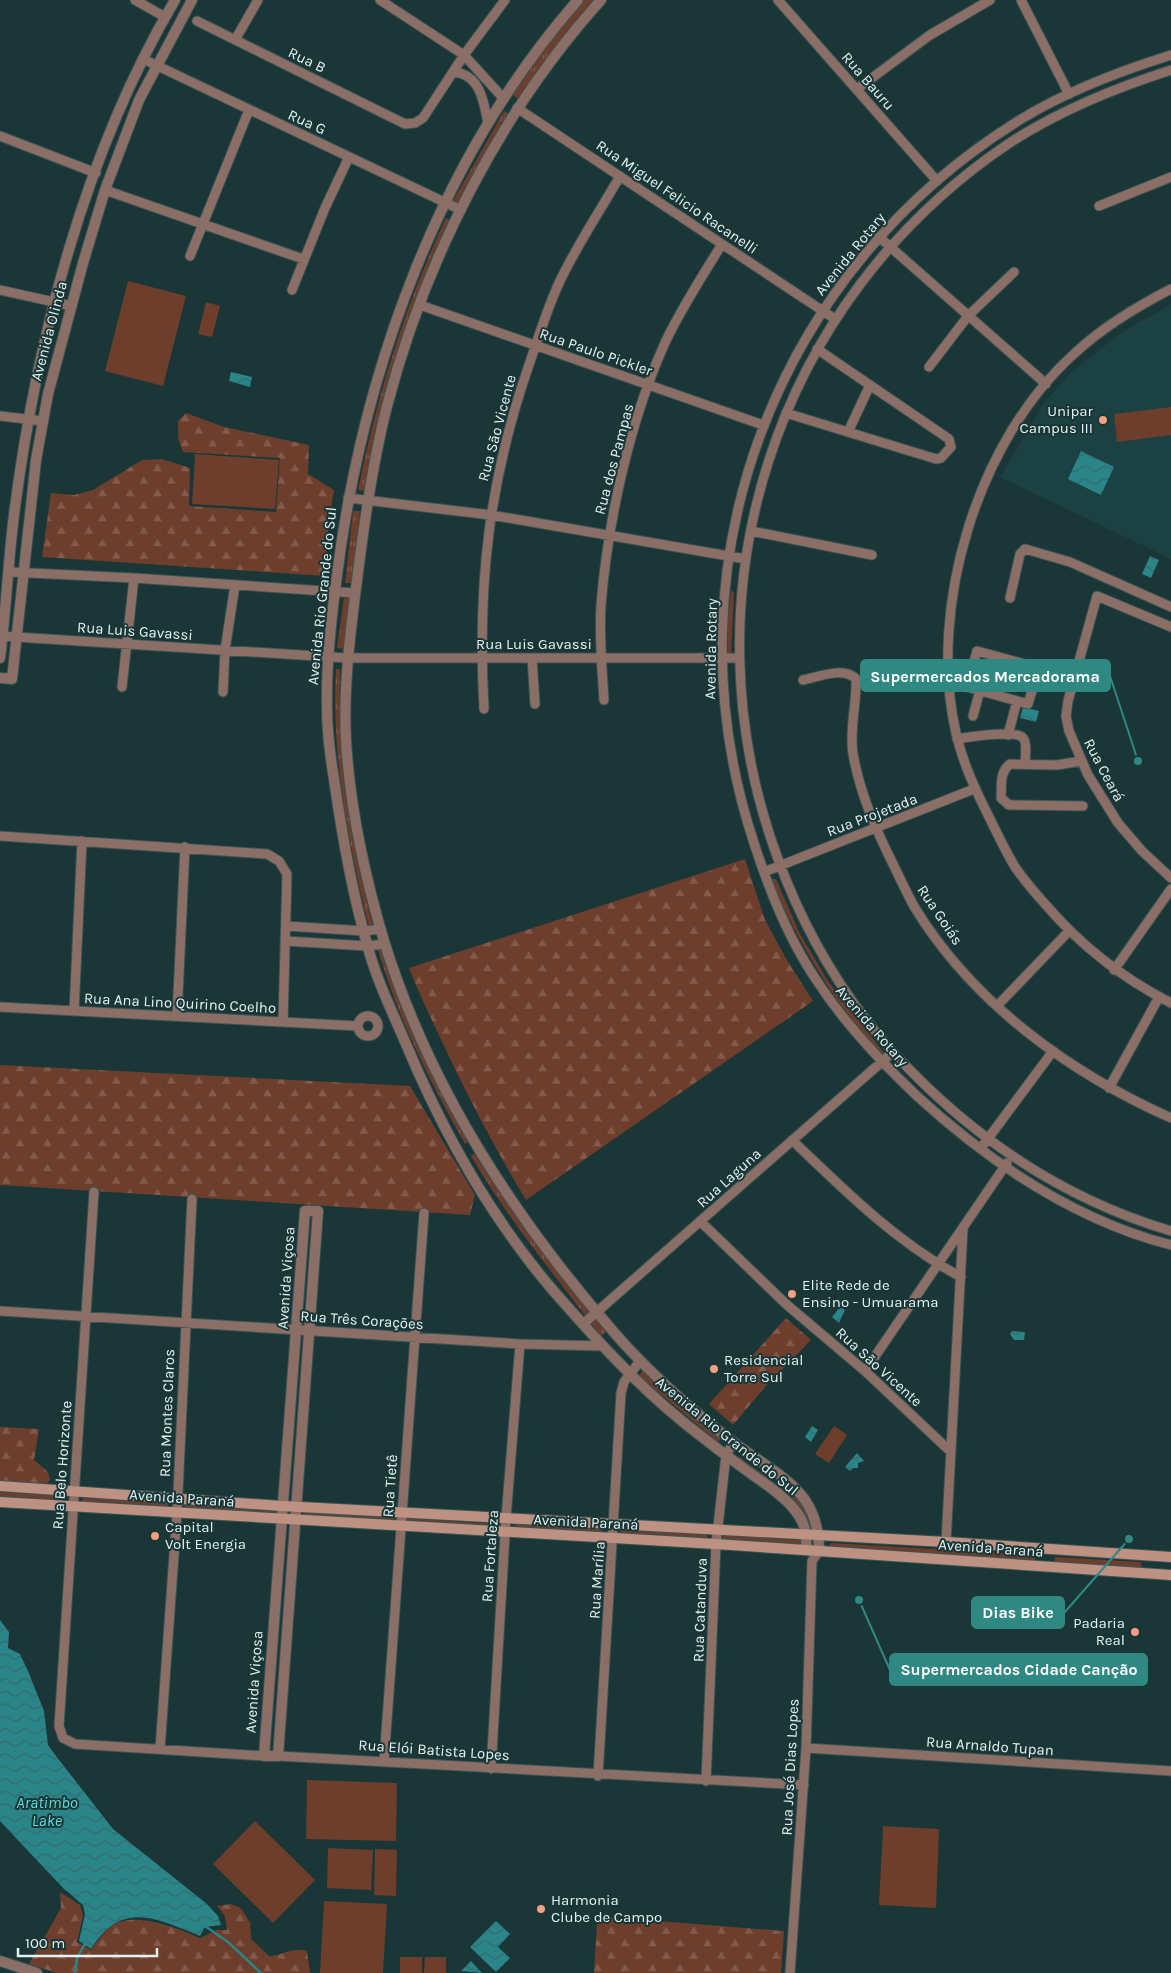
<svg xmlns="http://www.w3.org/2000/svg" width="1171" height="1973" viewBox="0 0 1171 1973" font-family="Karla,sans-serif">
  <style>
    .built { fill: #1b4143 }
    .grass { fill: url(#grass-tufts) }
    .forest { fill: url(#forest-firs) }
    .green { fill: #6e3e2d }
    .water { fill: url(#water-waves) }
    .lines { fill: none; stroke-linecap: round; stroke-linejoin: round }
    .stream { stroke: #298588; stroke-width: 2.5 }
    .minor-casing { stroke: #3a5455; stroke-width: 11 }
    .tertiary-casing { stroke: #3a5455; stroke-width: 12 }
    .secondary-casing { stroke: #3a5455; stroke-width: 12 }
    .minor { stroke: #8b6f66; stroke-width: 9 }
    .tertiary { stroke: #8b6f66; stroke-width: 10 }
    .secondary { stroke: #be9283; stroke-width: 10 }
    .poi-dot { fill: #f39f82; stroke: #1a3637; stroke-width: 2 }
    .labels { text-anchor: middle; stroke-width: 4; stroke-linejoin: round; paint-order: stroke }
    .street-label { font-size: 15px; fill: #e3f3f4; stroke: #1a3637 }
    .poi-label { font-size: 15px; fill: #e3f3f4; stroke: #1a3637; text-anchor: start }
    .water-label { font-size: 16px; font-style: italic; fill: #5cdee3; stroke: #1a3637 }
    .leader { fill: none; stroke: #2f8982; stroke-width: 2 }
    .callout-dot { fill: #2f8982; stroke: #1a3637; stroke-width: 2 }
    .callout { fill: #2f8982; stroke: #2f8982; stroke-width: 2 }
    .callout-label { font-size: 16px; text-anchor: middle; font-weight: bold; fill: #fff }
  </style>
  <defs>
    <pattern id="grass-tufts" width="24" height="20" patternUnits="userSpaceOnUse" patternTransform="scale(1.25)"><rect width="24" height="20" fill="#6e3e2d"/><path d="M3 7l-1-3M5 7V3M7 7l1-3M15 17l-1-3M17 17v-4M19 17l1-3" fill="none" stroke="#835a4c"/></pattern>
    <pattern id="forest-firs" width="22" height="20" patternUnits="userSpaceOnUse" patternTransform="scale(1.25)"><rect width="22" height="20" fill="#6e3e2d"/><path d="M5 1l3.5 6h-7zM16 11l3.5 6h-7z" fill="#835a4c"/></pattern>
    <pattern id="water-waves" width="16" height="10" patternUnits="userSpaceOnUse" patternTransform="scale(1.25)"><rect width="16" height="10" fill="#298588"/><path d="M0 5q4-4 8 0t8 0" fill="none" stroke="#356a6c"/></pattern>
  </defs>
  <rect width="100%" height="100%" fill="#1a3637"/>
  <path class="built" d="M 1171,304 L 1171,559 L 1000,477 L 1044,403 L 1070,373 L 1122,332 Z"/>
  <path class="grass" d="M 584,0 L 593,0 L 543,62 L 518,99 L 513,95 L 538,58 Z
    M 504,111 L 509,114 L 459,203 L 453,201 Z
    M 446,218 L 452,221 L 379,419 L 364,491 L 358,490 C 377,395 405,305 446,218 Z
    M 353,511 L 360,511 L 352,583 L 345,583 Z
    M 344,597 L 350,598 L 344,649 L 337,648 Z
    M 336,669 L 340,669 C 337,757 353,842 373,927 L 369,928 C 349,843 331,757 336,669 Z
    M 382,949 C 401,1013 435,1084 468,1142 L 465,1144 C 430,1082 398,1018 378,950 Z
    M 476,1153 C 514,1217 559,1274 606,1332 L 601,1336 C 556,1277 509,1221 471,1156 Z
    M 642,1371 L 644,1371 L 721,1439 L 718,1442 L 639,1376 Z
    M 738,1456 L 802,1503 L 814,1525 L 810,1527 L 804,1514 L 735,1460 Z"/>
  <path class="forest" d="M 186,413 L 224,427 L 309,445 L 308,474 L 334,490 L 329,521 L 325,576 L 42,557 L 51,493 L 74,495 L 93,490 L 142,460 L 162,459 L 190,468 L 189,506 L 276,512 L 280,458 L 183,452 L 178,438 L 178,421 Z
    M 745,859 L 765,920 L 788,962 L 813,1001 L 526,1200 C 500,1157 477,1114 455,1069 C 439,1035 423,1003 409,968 Z
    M 0,1065 L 410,1086 L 475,1195 L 470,1215 L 0,1185 Z
    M 786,1318 L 811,1340 L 765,1387 L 733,1425 L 709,1404 Z
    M 0,1427 L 39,1429 L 34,1460 L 48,1472 L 50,1480 L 45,1485 L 0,1481 Z
    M 60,1892 L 80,1905 L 83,1916 L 77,1942 L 91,1950 C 96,1943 101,1935 108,1929 C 131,1908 176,1928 200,1938 L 217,1930 L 227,1930 L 225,1916 L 217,1906 L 231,1904 L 241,1908 L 250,1923 L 251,1939 L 269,1956 C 287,1955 287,1947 307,1951 L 310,1973 L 57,1973 L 29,1964 L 61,1908 Z
    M 608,1917 L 784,1931 L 781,1973 L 594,1973 L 597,1923 Z"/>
  <path class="green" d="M 128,281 L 186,296 L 163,386 L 105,371 Z
    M 206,302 L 220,306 L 212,337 L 198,334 Z
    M 1171,407 L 1171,435 L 1117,442 L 1114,414 Z
    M 195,454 L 279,460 L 275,509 L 192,504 Z
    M 731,590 L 734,593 L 731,653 L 728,655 L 728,618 Z
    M 773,879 L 776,879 L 799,932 L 828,981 L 884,1053 L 881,1054 C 833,1003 800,944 771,881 Z
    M 834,1426 L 847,1435 L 829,1463 L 815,1454 Z
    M 0,1492 L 64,1496 L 66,1498 L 64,1501 L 0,1497 Z
    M 83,1498 L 166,1502 L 168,1506 L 166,1508 L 81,1502 Z
    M 186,1504 L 275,1509 L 276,1514 L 184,1508 Z
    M 305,1512 L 393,1517 L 395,1521 L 303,1515 Z
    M 407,1518 L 495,1524 L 497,1528 L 406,1522 Z
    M 516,1523 L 601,1528 L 603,1530 L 600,1533 L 517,1528 L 515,1526 Z
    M 620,1529 L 706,1534 L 708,1538 L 620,1534 Z
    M 724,1535 L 800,1540 L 800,1544 L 724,1540 L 722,1538 Z
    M 831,1543 L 1035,1555 L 1035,1561 L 829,1547 Z
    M 1055,1557 L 1140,1562 L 1142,1566 L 1140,1568 L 1054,1563 Z
    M 307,1780 L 397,1783 L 396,1841 L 306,1839 Z
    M 255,1821 L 315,1880 L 273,1923 L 213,1864 Z
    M 883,1826 L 939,1829 L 936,1908 L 879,1905 Z
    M 328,1848 L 373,1850 L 371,1890 L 327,1888 Z
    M 375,1849 L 397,1850 L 396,1896 L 374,1895 Z
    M 324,1901 L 387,1904 L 383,1973 L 320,1973 Z
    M 400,1957 L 422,1957 L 422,1973 L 400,1973 Z
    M 425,1957 L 446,1957 L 446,1973 L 424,1973 Z"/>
  <path class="water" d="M 231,372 L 252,377 L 250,387 L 229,381 Z
    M 1081,451 L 1114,467 L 1101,495 L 1068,479 Z
    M 1150,556 L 1159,560 L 1151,578 L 1142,574 Z
    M 1023,707 L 1039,711 L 1036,722 L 1020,718 Z
    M 840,1307 L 845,1310 L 839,1323 L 832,1317 Z
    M 1012,1331 L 1025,1332 L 1024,1340 L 1014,1340 L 1010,1334 Z
    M 812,1426 L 818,1430 L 811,1442 L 805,1437 Z
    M 857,1453 L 864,1461 L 858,1463 L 858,1468 L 853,1468 L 850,1471 L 845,1467 Z
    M 0,1620 L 9,1632 L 8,1648 L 20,1654 L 28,1671 L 44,1711 L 48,1745 L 56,1756 L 113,1829 L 207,1904 L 218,1916 L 221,1925 L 205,1927 L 200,1936 C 155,1918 122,1900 91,1949 L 79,1941 L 85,1914 L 83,1905 L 64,1889 L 0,1821 Z
    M 496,1921 L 510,1934 L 498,1947 L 510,1958 L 496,1972 L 470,1947 Z
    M 471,1961 L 482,1973 L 461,1971 Z"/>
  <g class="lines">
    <path class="stream" d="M 205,1926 L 228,1942 L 261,1973
      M 75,1973 L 77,1958 L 86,1942"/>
    <defs>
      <path id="minor" d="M 135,0 L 165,17
        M 380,0 L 464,55 L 504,99
        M 778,0 L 937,181
        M 1021,0 L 1069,94
        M 197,21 L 405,124 L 415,123 L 423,118 L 464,55 L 505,0
        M 235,40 L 258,0
        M 1171,55 C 1120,71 1069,90 1023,118 C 775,269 662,566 754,843 C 769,890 789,940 817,981 C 845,1024 880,1061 917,1096 C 990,1163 1074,1220 1171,1245
        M 143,59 L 461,210
        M 1171,70 C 1115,88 1058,111 1008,144 C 774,302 680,594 778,859 C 807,938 850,1009 909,1069 C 982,1144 1070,1201 1171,1231
        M 453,72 C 480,74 484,101 488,124
        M 857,89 L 930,35 L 990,0
        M 517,108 L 835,319
        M 0,136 L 96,173
        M 105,190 L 303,259
        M 1099,206 L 1171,177
        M 879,237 L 1046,384
        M 190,256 L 249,110
        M 1171,289 C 1136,307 1104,326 1075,353 C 978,439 927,607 956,733 C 963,764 976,791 990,819 C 998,835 1006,852 1015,867 C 1024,880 1035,893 1046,905 C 1082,947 1122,978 1171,1003
        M 0,290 L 72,306
        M 292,290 L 325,208 L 349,157
        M 420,305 L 763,425
        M 929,367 L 968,316 L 1014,272
        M 786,413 L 936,459 L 941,458 L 951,447 L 949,439 L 817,349
        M 0,416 L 43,421
        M 848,432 L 870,385
        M 348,498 L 491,515 L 746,559
        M 751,531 L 872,555
        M 10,572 L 134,578 L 355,593
        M 1010,598 L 1020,554 L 1025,549 L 1070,562 L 1171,607
        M 1171,627 L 1097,596 L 1068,701 L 1066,716 L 1069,731 L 1088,775 L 1118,823 L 1142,851 L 1171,878
        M 0,636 L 347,658 L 739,658
        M 977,651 L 1039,668 L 1028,704 L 967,687 Z
        M 532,658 L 535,704
        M 803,680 C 818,677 844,666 856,679 C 857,704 849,728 853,754 C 860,793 875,828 893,864 C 900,878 907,894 915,908 C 974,1004 1070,1073 1171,1118
        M 122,687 L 134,578
        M 223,692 L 225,650 L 235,585
        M 604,700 C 602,669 599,637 601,605 C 608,520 629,424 664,345 C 680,310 702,277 722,244
        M 484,709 C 477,583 489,478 531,359 C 540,333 548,306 560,281 C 577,245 600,211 620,176
        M 973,716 L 980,690
        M 1008,735 L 1017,701
        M 957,739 C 969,737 1013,730 1022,737 C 1028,741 1025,758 1025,764
        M 1081,761 L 1057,765 L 1010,764 C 999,773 1002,785 1001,798 L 1009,805 L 1083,806
        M 0,836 L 267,854 L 279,861 L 287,874 L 283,1022
        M 764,872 L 974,789
        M 286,926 L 364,931 L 381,929
        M 286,941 L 367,946 L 385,944
        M 1114,970 L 1171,889
        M 997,1006 L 1069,931
        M 0,1007 L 358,1026
        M 74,1011 L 82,841
        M 177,1016 L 185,847
        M358 1026a10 10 0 1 1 20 0a10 10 0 1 1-20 0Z
        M 1109,1088 L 1159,997
        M 792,1140 C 844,1190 896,1242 961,1277
        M 984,1144 L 1053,1051
        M 94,1192 L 59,1726 L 63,1738 L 75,1744 L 264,1756
        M 700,1221 L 786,1304 L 865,1371 L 951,1452
        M 0,1311 L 520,1344 L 603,1346
        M 583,1324 L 893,1052
        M 865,1371 L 1007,1163
        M 946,1542 L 963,1229
        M 806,1748 L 1171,1771
        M 160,1749 L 177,1513 L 192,1199
        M 278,1756 L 804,1785
        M 384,1761 L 424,1213
        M 491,1769 L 506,1518 L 520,1344
        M 598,1776 L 621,1393 L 624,1382 L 640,1361
        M 706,1781 L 716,1544 L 726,1455 L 734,1442
        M 790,1973 L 806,1748 L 812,1561 L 819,1551"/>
      <path id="tertiary" d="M 578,0 C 440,157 363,370 337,575 C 331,619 326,663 327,708 C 327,732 330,755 334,779 C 342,835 351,889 367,944 C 376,979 392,1011 406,1044 C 442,1130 490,1216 551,1288 C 592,1335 634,1382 682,1421 C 703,1438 724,1454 746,1470 C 762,1482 781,1493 794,1509 C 805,1522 807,1533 806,1550
        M 601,0 C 500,112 425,260 387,406 C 373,461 365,516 358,572 C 351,628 343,684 346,741 C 350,808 365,877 384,941 C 429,1087 513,1216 612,1330 C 647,1371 687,1406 729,1439 C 752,1457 789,1477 805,1500 C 816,1516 819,1532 819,1551
        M 0,658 C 6,611 8,563 14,515 C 36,341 85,152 175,0
        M 0,678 L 12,679 L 36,460 L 48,394 L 83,263 L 105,190 L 139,100 L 192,0
        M 305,1211 L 318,1211 L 278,1756 L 264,1756 Z
        M 0,1961 L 37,1973"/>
      <path id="secondary" d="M 0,1486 L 282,1506 L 946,1542 L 1171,1557
        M 0,1502 L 716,1544 L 1171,1575"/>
    </defs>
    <use href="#minor" class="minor-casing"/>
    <use href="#tertiary" class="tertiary-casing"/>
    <use href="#secondary" class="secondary-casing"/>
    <use href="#minor" class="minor"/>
    <use href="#tertiary" class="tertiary"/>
    <use href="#secondary" class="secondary"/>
  </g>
  <g class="poi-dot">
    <circle cx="1103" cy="420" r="5"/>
    <circle cx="792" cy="1294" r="5"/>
    <circle cx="714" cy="1369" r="5"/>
    <circle cx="155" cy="1536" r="5"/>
    <circle cx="1135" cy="1632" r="5"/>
    <circle cx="541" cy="1909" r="5"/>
  </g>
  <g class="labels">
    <g class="street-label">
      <text transform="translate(307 60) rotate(26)" y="5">Rua B</text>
      <text transform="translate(868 81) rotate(49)" y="5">Rua Bauru</text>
      <text transform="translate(307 122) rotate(25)" y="5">Rua G</text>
      <text transform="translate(677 197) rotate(34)" y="5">Rua Miguel Felicio Racanelli</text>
      <text transform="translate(850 254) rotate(-51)" y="5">Avenida Rotary</text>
      <text transform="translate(49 331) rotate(-75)" y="5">Avenida Olinda</text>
      <text transform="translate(596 352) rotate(19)" y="5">Rua Paulo Pickler</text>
      <text transform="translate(497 428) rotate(-75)" y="5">Rua São Vicente</text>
      <text transform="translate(614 459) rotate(-75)" y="5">Rua dos Pampas</text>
      <text transform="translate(322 596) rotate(-84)" y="5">Avenida Rio Grande do Sul</text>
      <text transform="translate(135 631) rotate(4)" y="5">Rua Luis Gavassi</text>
      <text x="534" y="649">Rua Luis Gavassi</text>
      <text transform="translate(711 649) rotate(-89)" y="5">Avenida Rotary</text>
      <text transform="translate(1104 770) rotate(62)" y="5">Rua Ceará</text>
      <text transform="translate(872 815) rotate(-21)" y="5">Rua Projetada</text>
      <text transform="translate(940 915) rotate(56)" y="5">Rua Goiás</text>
      <text transform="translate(180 1003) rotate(3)" y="5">Rua Ana Lino Quirino Coelho</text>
      <text transform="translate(872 1026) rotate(49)" y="5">Avenida Rotary</text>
      <text transform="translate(729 1178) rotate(-42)" y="5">Rua Laguna</text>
      <text transform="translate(286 1278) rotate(-86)" y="5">Avenida Viçosa</text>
      <text transform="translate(362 1320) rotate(4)" y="5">Rua Três Corações</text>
      <text transform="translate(879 1367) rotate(42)" y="5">Rua São Vicente</text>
      <text transform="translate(167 1413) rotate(-88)" y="5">Rua Montes Claros</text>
      <text transform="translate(727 1436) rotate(39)" y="5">Avenida Rio Grande do Sul</text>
      <text transform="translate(62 1465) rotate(-86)" y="5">Rua Belo Horizonte</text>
      <text transform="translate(390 1486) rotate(-86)" y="5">Rua Tietê</text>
      <text transform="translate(182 1498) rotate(4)" y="5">Avenida Paraná</text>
      <text transform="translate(586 1522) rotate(3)" y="5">Avenida Paraná</text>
      <text transform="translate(991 1548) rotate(4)" y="5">Avenida Paraná</text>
      <text transform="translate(490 1556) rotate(-86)" y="5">Rua Fortaleza</text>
      <text transform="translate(597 1580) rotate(-86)" y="5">Rua Marília</text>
      <text transform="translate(700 1610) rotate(-88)" y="5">Rua Catanduva</text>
      <text transform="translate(254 1682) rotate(-86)" y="5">Avenida Viçosa</text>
      <text transform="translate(990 1746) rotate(4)" y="5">Rua Arnaldo Tupan</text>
      <text transform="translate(434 1750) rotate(4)" y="5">Rua Elói Batista Lopes</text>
      <text transform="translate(790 1767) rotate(-87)" y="5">Rua José Dias Lopes</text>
    </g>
    <g class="poi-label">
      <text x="1093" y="416" text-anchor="end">Unipar<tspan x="1093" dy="17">Campus III</tspan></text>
      <text x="802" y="1290">Elite Rede de<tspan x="802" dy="17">Ensino - Umuarama</tspan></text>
      <text x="724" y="1365">Residencial<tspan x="724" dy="17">Torre Sul</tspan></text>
      <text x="165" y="1532">Capital<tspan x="165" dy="17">Volt Energia</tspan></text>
      <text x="1125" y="1628" text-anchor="end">Padaria<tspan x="1125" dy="17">Real</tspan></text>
      <text x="551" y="1905">Harmonia<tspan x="551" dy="17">Clube de Campo</tspan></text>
    </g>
    <g class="water-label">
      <text x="47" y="1808">Aratimbo<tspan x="47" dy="18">Lake</tspan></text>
    </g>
  </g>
  <path class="leader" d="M1138 761L1110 676M1129 1539L1064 1613M859 1600L890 1670"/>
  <g class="callout-dot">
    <circle cx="1138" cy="761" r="5"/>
    <circle cx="1129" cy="1539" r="5"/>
    <circle cx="859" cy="1600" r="5"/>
  </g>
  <g class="callout">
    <rect x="861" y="660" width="249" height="31" rx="5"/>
    <rect x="972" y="1597" width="92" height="31" rx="5"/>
    <rect x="890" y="1654" width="257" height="31" rx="5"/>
  </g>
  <g class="callout-label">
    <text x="985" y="682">Supermercados Mercadorama</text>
    <text x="1018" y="1618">Dias Bike</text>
    <text x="1019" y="1675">Supermercados Cidade Canção</text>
  </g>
  <path d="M18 1948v8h139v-8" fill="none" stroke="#e3f3f4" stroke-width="2.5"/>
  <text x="25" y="1948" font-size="15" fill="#e3f3f4" stroke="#1a3637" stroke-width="4" paint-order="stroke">100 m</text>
</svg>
